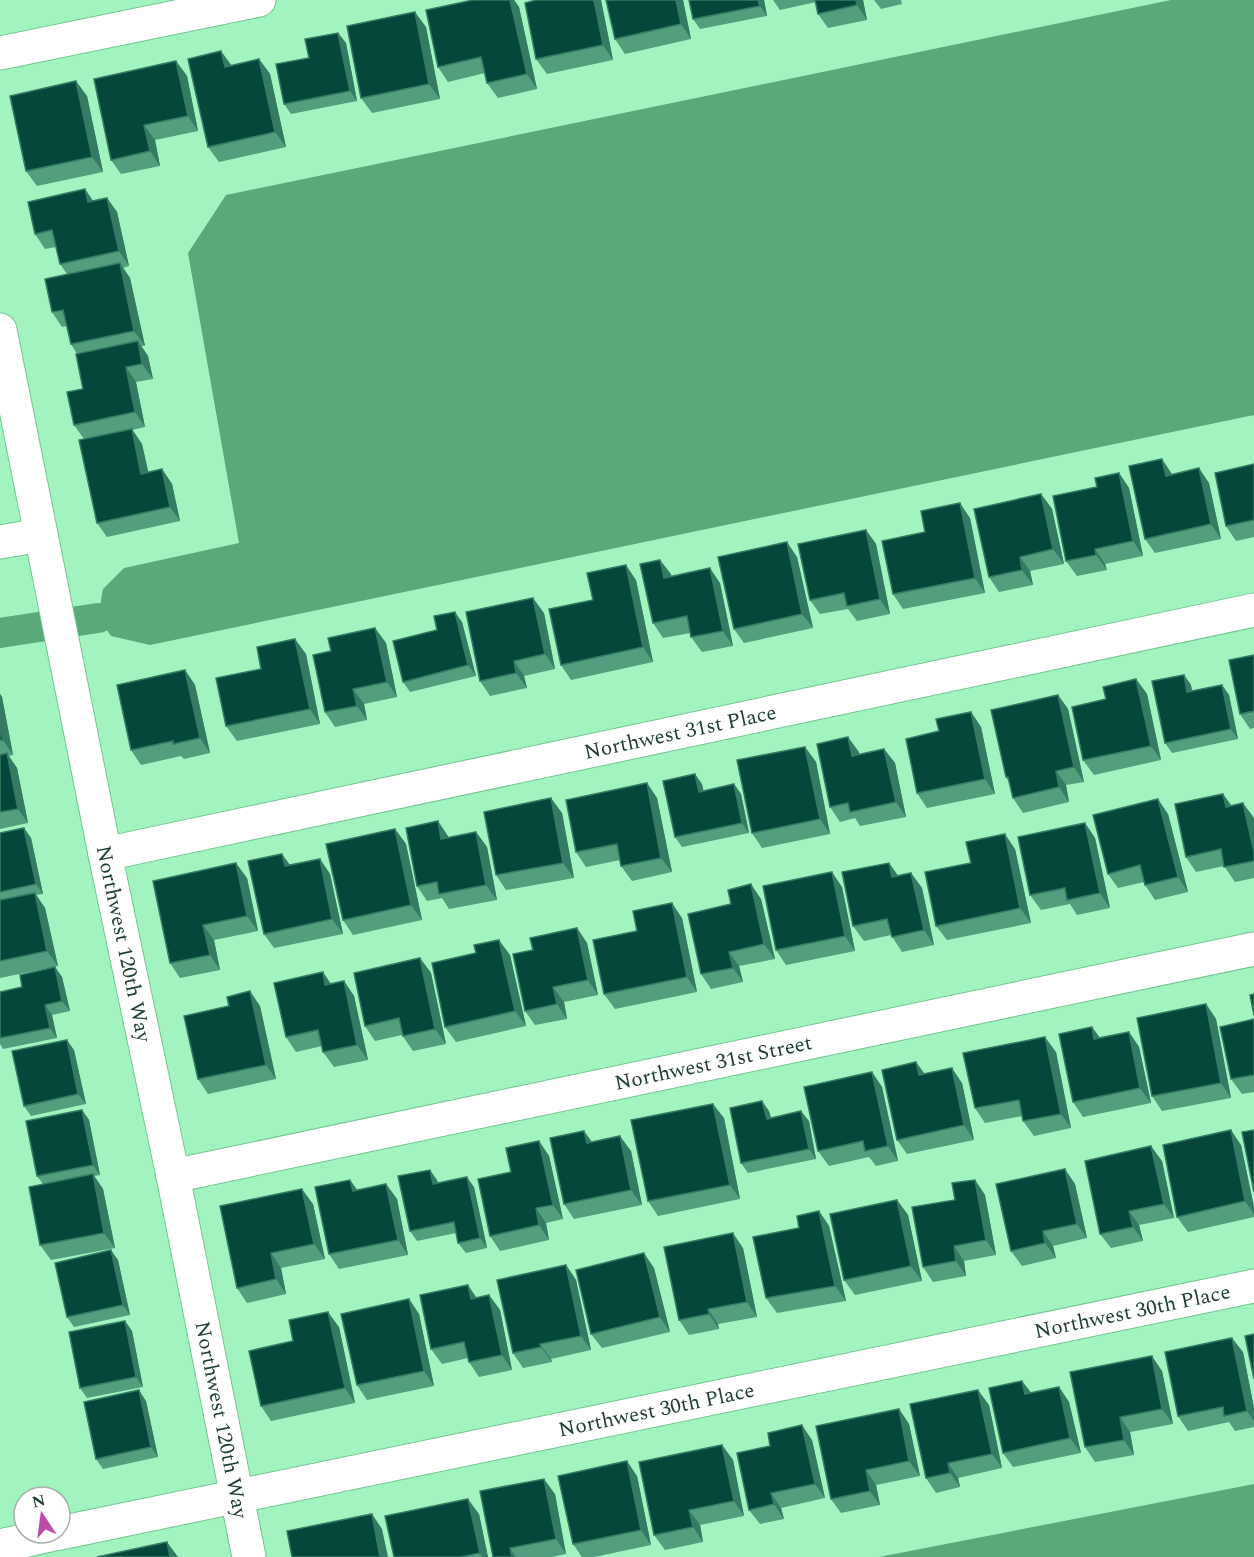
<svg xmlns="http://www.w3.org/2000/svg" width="1254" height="1557" viewBox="0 0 1254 1557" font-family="Spectral,serif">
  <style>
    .water { fill: #59aa7a }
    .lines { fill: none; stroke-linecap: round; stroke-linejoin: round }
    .canal { stroke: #59aa7a; stroke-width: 30 }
    .minor-casing { stroke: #74c593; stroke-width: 35 }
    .tertiary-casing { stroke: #74c593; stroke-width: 35 }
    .minor { stroke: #fff; stroke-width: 33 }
    .tertiary { stroke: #fff; stroke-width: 33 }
    .wall { fill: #539e7d }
    .shaded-wall { fill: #347b63 }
    .building { fill: #05483b; stroke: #347b63; stroke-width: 1.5 }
    .labels { text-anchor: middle; stroke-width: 6; stroke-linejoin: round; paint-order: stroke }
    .street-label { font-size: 21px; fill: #1e402c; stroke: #fefefe }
  </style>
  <rect width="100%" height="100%" fill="#a1f3bf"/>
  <path class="water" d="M 1171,0 L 1254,0 L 1254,415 L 150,645 L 111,636 L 98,618 L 103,589 L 124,568 L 239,543 L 188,253 L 226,195 Z
    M 1254,1484 L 1254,1557 L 879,1557 Z"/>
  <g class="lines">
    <path class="canal" d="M 0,633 L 98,618"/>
    <defs>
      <g id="minor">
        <path d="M 0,53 L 259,0"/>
        <path d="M 0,542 L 41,535"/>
        <path id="s1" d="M 105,854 L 1254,610"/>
        <path id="s2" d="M 173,1176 L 1254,949"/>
        <path id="s3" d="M 60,1533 L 1254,1286"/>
        <path d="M 0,1546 L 59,1533"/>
      </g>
      <g id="tertiary">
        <path id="s4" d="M 0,330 L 105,854 L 173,1176 L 249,1557"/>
      </g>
    </defs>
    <use href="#minor" class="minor-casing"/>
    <use href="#tertiary" class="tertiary-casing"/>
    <use href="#minor" class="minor"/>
    <use href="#tertiary" class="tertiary"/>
  </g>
  <path class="wall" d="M 473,0 L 514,0 L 519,7 L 537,89 L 498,98 L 487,83 L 485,73 L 448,82 L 438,67 Z
    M 601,0 L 613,60 L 547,74 L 536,59 Z
    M 683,0 L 691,39 L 625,54 L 615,39 Z
    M 689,0 L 764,0 L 767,16 L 700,29 L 693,19 Z
    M 773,0 L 863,0 L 867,20 L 828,28 L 818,14 L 816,2 L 780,10 Z
    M 874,0 L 901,0 L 902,4 L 881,9 Z
    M 426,27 L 440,99 L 372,113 L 361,98 Z
    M 338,33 L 346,43 L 357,101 L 291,114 L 284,104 L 309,58 Z
    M 259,59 L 270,74 L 286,147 L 219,162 L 208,147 L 232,66 Z
    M 176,61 L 187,76 L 198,131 L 155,140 L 160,166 L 121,174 L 111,160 Z
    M 87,96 L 103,172 L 37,186 L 26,171 Z
    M 85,189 L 93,201 L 107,198 L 117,212 L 129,266 L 123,268 L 130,278 L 145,346 L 141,346 L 148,356 L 153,379 L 136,382 L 145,427 L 132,430 L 142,444 L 148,472 L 162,469 L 172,484 L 180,521 L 107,537 L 97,523 L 84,439 L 74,425 L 83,389 L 77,354 L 71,344 L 67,326 L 62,327 L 52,312 L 67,274 L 60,264 L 56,247 L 45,249 L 35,234 Z
    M 1254,464 L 1254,537 L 1236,541 L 1226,526 Z
    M 1119,473 L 1129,488 L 1143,556 L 1105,564 L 1107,570 L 1077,576 L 1066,561 Z
    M 1172,474 L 1209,483 L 1221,539 L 1155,553 L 1145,539 Z
    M 1041,494 L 1052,509 L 1064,564 L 1030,571 L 1033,585 L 999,592 L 989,577 Z
    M 970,518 L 985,593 L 903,609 L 893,594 L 925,532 Z
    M 866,530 L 876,544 L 890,614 L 857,621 L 848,609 L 820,614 L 810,600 Z
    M 797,557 L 813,628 L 744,643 L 734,629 Z
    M 660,560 L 671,576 L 720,583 L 733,646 L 702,652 L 691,637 L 690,633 L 663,638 L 653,623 Z
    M 636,580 L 653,662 L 571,680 L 561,665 L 593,600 Z
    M 544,613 L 555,669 L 524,676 L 527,688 L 490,696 L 480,681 Z
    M 462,622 L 476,676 L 410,692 L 403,682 L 437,630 Z
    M 375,628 L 386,643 L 397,697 L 364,704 L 367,720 L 335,727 L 325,712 L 331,651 Z
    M 306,654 L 320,724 L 237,741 L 226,726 L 261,669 Z
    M 1254,655 L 1254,728 L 1250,729 L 1240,714 Z
    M 185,670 L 195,685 L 210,753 L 184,759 L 181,756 L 141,765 L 131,750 Z
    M 1184,675 L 1191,685 L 1192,691 L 1222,685 L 1229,695 L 1238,739 L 1172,753 L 1165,743 Z
    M 1136,679 L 1147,694 L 1161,760 L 1094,775 L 1083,760 L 1106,699 Z
    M 0,694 L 2,697 L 13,755 L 8,756 L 17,768 L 28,823 L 0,829 Z
    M 1058,695 L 1068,709 L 1084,782 L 1066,785 L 1069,802 L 1023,813 L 1013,798 L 1009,782 L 1006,777 Z
    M 971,712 L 981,727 L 995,794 L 927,808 L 917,793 Z
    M 805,747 L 816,762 L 830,834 L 762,848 L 752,833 Z
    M 884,749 L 895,763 L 906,817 L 860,826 L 855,818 L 840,822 L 830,807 L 859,752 L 859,754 Z
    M 647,783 L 657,798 L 672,872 L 632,881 L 621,866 L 620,860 L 586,867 L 576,852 Z
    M 702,784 L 703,791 L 734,784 L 741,794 L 749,833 L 682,847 L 675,837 Z
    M 1231,806 L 1254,819 L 1254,878 L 1235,882 L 1224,866 L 1196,872 L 1186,857 Z
    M 562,813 L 574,878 L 506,890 L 496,875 Z
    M 1168,814 L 1188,892 L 1155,900 L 1145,885 L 1144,882 L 1118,888 L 1108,874 Z
    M 1085,823 L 1095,838 L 1110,908 L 1077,915 L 1070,904 L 1041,910 L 1030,895 Z
    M 24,828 L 31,838 L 43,894 L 36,895 L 45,908 L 58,966 L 0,978 L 0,833 Z
    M 395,829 L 406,844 L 422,920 L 353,935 L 343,920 Z
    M 476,832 L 487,847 L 497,900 L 449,909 L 442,898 L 427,901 L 417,886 L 448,836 L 448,838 Z
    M 1015,849 L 1031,923 L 947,940 L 936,926 L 971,863 Z
    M 320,859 L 330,874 L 343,934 L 274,948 L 264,934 L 290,865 Z
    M 889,863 L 898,876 L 911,873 L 922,888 L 934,945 L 902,952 L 891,935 L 864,941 L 853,926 Z
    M 247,878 L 258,931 L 214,940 L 220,970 L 180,978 L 170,963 L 153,881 Z
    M 842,887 L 855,951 L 786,965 L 776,950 Z
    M 761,899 L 775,959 L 739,966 L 743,982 L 711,989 L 701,974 Z
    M 682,918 L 697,992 L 615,1009 L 604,994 L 637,931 Z
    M 577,928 L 587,943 L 598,995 L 564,1002 L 567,1019 L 535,1025 L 525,1011 L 533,950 Z
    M 510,955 L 526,1026 L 456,1042 L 445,1027 Z
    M 420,958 L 431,973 L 446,1044 L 413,1051 L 402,1035 L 375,1041 L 365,1026 Z
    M 55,967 L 62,977 L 70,1011 L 52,1015 L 57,1038 L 3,1049 L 0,1044 L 0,992 L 22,987 Z
    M 344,981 L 354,996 L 368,1060 L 334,1067 L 323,1052 L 322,1046 L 296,1052 L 286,1037 L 331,984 Z
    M 1206,1004 L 1216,1019 L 1231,1098 L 1162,1111 L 1152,1096 Z
    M 260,1006 L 276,1079 L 208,1094 L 198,1079 Z
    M 1254,1019 L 1254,1092 L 1242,1094 L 1231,1079 Z
    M 1092,1027 L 1100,1038 L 1129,1032 L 1139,1047 L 1151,1103 L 1083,1117 L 1073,1102 Z
    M 74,1050 L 86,1104 L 31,1116 L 24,1106 Z
    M 1056,1052 L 1071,1128 L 1034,1136 L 1023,1121 L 1022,1116 L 985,1123 L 975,1108 Z
    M 872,1072 L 882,1087 L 898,1161 L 876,1166 L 869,1157 L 829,1166 L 818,1151 Z
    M 925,1074 L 962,1083 L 974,1140 L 907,1154 L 897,1140 Z
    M 82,1110 L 89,1120 L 100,1175 L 94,1176 L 103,1189 L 115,1248 L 51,1260 L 40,1245 L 43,1184 L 37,1176 Z
    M 769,1111 L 771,1118 L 809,1121 L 816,1159 L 748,1173 L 741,1163 Z
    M 724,1118 L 740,1199 L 658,1216 L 648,1201 Z
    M 539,1141 L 549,1156 L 563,1219 L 546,1223 L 549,1240 L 500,1251 L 490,1236 L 511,1172 Z
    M 1241,1145 L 1254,1207 L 1254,1217 L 1188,1232 L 1177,1217 Z
    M 631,1151 L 642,1205 L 574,1219 L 564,1204 Z
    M 1162,1161 L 1174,1218 L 1139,1225 L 1143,1241 L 1111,1248 L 1100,1234 Z
    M 350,1180 L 357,1190 L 386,1184 L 397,1199 L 408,1255 L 339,1269 L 329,1254 Z
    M 437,1180 L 438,1183 L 474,1187 L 487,1248 L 466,1253 L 458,1243 L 456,1233 L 417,1241 L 410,1231 Z
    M 975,1180 L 985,1195 L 996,1255 L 964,1261 L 966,1276 L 933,1282 L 923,1267 L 955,1200 Z
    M 1075,1184 L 1087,1238 L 1053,1246 L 1056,1258 L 1022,1266 L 1011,1251 Z
    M 897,1200 L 908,1215 L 922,1281 L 855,1295 L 844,1280 Z
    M 313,1204 L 325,1259 L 281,1268 L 286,1294 L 247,1303 L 237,1288 Z
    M 819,1211 L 829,1226 L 846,1301 L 777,1313 L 766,1298 L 799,1228 Z
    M 743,1248 L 757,1317 L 718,1324 L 719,1329 L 689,1335 L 679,1320 Z
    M 118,1260 L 130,1315 L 74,1327 L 67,1317 Z
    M 566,1265 L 576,1280 L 591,1350 L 551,1359 L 552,1362 L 523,1368 L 513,1353 Z
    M 654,1268 L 670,1332 L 602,1348 L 591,1334 Z
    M 489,1295 L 500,1310 L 512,1370 L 479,1377 L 469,1362 L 468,1358 L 442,1364 L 431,1349 L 477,1298 Z
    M 409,1299 L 419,1314 L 434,1386 L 367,1400 L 357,1385 Z
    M 125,1321 L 132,1331 L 143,1387 L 87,1398 L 80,1388 Z
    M 339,1327 L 355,1403 L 271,1421 L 261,1406 L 293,1341 Z
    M 1243,1352 L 1254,1408 L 1254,1427 L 1235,1431 L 1229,1422 L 1188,1431 L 1178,1416 Z
    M 1162,1371 L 1173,1424 L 1130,1432 L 1134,1455 L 1095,1462 L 1085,1447 Z
    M 1059,1387 L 1069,1402 L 1081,1453 L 1013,1467 L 1003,1453 Z
    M 146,1401 L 158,1457 L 103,1469 L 96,1459 Z
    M 989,1405 L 1002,1468 L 958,1478 L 960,1487 L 936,1493 L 926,1478 Z
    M 899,1409 L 909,1424 L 920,1476 L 876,1485 L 880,1505 L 841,1513 L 831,1499 Z
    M 812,1440 L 825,1498 L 781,1508 L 784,1519 L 760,1524 L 749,1510 Z
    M 722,1445 L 733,1460 L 744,1516 L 700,1525 L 703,1542 L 665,1550 L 654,1535 Z
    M 637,1476 L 651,1545 L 594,1557 L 582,1557 L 573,1544 Z
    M 555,1494 L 566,1554 L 552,1557 L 493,1557 Z
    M 479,1514 L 488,1557 L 394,1557 Z"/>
  <path class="shaded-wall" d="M 510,0 L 514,0 L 519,7 L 537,89 L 527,74 Z
    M 594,0 L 601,0 L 613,60 L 603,45 Z
    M 676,0 L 683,0 L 691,39 L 681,24 Z
    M 758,0 L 764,0 L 767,16 L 760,6 Z
    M 856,0 L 863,0 L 867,20 L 857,5 Z
    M 415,12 L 426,27 L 440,99 L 429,84 Z
    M 338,33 L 346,43 L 357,101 L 350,91 Z
    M 221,51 L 232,66 L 225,67 Z
    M 259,59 L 270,74 L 286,147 L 275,132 Z
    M 176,61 L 187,76 L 198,131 L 188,116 Z
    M 76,81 L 87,96 L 103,172 L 92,157 Z
    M 144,125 L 155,140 L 160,166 L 150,151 Z
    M 85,189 L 95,204 L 88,202 Z
    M 107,198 L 117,212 L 129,266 L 119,251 Z
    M 120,263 L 130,278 L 145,346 L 134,331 Z
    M 138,341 L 148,356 L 153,379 L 142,364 Z
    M 126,367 L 136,382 L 145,427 L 135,412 Z
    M 132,429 L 142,444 L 152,488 L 141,474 Z
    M 1162,459 L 1172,474 L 1176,490 L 1166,476 Z
    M 1199,468 L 1209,483 L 1221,539 L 1211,524 Z
    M 162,469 L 172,484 L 180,521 L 170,507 Z
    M 1119,473 L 1129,488 L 1143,556 L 1133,541 Z
    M 1041,494 L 1052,509 L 1064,564 L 1053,549 Z
    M 960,503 L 970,518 L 985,593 L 975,578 Z
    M 866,530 L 876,544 L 890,614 L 880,599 Z
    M 787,542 L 797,557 L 813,628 L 802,614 Z
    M 1095,549 L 1105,564 L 1107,570 L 1096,555 Z
    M 1020,557 L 1030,571 L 1033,585 L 1022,570 Z
    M 660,560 L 671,574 L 674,592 L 664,578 Z
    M 626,565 L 636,580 L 653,662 L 643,647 Z
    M 710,568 L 720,583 L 733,646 L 723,631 Z
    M 533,598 L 544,613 L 555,669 L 545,654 Z
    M 455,612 L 462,622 L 476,676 L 468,665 Z
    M 375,628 L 386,643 L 397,697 L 387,682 Z
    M 295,639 L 306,654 L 320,724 L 310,709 Z
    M 514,661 L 524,676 L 527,688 L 516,673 Z
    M 185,670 L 195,685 L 210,753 L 200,738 Z
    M 1184,675 L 1191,685 L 1194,702 L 1187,692 Z
    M 1136,679 L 1147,694 L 1161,760 L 1151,746 Z
    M 1222,685 L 1229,695 L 1238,739 L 1231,729 Z
    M 353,689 L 364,704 L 367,720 L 357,706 Z
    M 0,694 L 2,697 L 13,755 L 3,740 L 0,727 Z
    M 1058,695 L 1068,709 L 1084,782 L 1074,767 Z
    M 971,712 L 981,727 L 995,794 L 985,779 Z
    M 848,737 L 859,752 L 862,770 L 852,756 Z
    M 805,747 L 816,762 L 830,834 L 820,819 Z
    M 884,749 L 895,763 L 906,817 L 896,802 Z
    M 7,753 L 17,768 L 28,823 L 18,809 Z
    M 1056,771 L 1066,785 L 1069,802 L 1059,787 Z
    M 695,774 L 702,784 L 706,802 L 699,792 Z
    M 647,783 L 657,798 L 672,872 L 661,858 Z
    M 734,784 L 741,794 L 749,833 L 742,823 Z
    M 1223,794 L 1234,809 L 1226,807 Z
    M 551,798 L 562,813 L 574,878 L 563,863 Z
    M 1158,799 L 1168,814 L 1188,892 L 1178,877 Z
    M 1243,803 L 1254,818 L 1254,852 Z
    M 438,821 L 448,836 L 451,854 L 441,839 Z
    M 1085,823 L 1095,838 L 1110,908 L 1100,893 Z
    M 24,828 L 31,838 L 43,894 L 36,884 Z
    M 395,829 L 406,844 L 422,920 L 411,905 Z
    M 476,832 L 487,847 L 497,900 L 486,885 Z
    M 1005,834 L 1015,849 L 1031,923 L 1020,908 Z
    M 282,854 L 293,869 L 285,866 Z
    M 320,859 L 330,874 L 343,934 L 332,919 Z
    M 236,863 L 247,878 L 258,931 L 247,916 Z
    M 889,863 L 899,877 L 892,877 Z
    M 832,872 L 842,887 L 855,951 L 845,936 Z
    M 911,873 L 922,888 L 934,945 L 924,930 Z
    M 751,884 L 761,899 L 775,959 L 764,944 Z
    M 35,893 L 45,908 L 58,966 L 47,951 Z
    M 672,903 L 682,918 L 697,992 L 687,977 Z
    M 203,925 L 214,940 L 220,970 L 210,955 Z
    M 577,928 L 587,943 L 598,995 L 588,980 Z
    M 499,940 L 510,955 L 526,1026 L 515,1011 Z
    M 729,952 L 739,966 L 743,982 L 733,968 Z
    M 420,958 L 431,973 L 446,1044 L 435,1029 Z
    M 55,967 L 62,977 L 70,1011 L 62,1001 Z
    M 323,972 L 333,987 L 325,985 Z
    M 344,981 L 354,996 L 368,1060 L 357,1045 Z
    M 553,987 L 564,1002 L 567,1019 L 557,1004 Z
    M 250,991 L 260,1006 L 276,1079 L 266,1065 Z
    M 1206,1004 L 1216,1019 L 1231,1098 L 1221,1083 Z
    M 45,1005 L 52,1015 L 57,1038 L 50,1028 Z
    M 1092,1027 L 1102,1041 L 1094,1039 Z
    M 1129,1032 L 1139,1047 L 1151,1103 L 1140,1088 Z
    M 1045,1037 L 1056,1052 L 1071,1128 L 1061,1114 Z
    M 67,1040 L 74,1050 L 86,1104 L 78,1094 Z
    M 916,1062 L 927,1077 L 919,1075 Z
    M 952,1068 L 962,1083 L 974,1140 L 964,1125 Z
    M 872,1072 L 882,1087 L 898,1161 L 888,1146 Z
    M 762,1101 L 769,1111 L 774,1129 L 767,1119 Z
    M 713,1104 L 724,1118 L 740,1199 L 730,1185 Z
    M 82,1110 L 89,1120 L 100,1175 L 93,1165 Z
    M 801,1111 L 809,1121 L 816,1159 L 809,1149 Z
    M 1231,1130 L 1241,1145 L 1254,1207 L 1254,1214 L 1245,1201 Z
    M 584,1131 L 595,1146 L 587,1143 Z
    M 620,1136 L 631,1151 L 642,1205 L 631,1190 Z
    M 539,1141 L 549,1156 L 563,1219 L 553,1205 Z
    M 1151,1146 L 1162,1161 L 1174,1218 L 1164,1204 Z
    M 1065,1169 L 1075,1184 L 1087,1238 L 1077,1224 Z
    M 430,1170 L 437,1180 L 440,1194 L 433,1184 Z
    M 93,1174 L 103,1189 L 115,1248 L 104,1233 Z
    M 467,1177 L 474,1187 L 487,1248 L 480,1238 Z
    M 350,1180 L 360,1194 L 353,1191 Z
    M 975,1180 L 985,1195 L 996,1255 L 986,1240 Z
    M 386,1184 L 397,1199 L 408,1255 L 398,1240 Z
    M 302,1189 L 313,1204 L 325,1259 L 314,1244 Z
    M 897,1200 L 908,1215 L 922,1281 L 911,1266 Z
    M 536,1208 L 546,1223 L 549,1240 L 539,1225 Z
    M 819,1211 L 829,1226 L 846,1301 L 835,1286 Z
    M 1129,1211 L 1139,1225 L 1143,1241 L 1133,1227 Z
    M 1043,1231 L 1053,1246 L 1056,1258 L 1045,1243 Z
    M 733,1233 L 743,1248 L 757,1317 L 747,1302 Z
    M 954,1246 L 964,1261 L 966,1276 L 956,1261 Z
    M 111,1250 L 118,1260 L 130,1315 L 123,1305 Z
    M 271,1253 L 281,1268 L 286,1294 L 276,1279 Z
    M 644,1253 L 654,1268 L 670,1332 L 660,1317 Z
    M 566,1265 L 576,1280 L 591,1350 L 581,1336 Z
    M 468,1285 L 478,1300 L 471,1299 Z
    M 489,1295 L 500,1310 L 512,1370 L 502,1355 Z
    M 409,1299 L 419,1314 L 434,1386 L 424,1371 Z
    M 708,1309 L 718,1324 L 719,1329 L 709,1314 Z
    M 328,1312 L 339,1327 L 355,1403 L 345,1388 Z
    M 125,1321 L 132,1331 L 143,1387 L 136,1377 Z
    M 1232,1338 L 1243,1352 L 1254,1408 L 1254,1421 L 1247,1411 Z
    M 540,1344 L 551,1359 L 552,1362 L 541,1347 Z
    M 1152,1356 L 1162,1371 L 1173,1424 L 1162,1409 Z
    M 1022,1381 L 1033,1395 L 1025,1394 Z
    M 1059,1387 L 1069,1402 L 1081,1453 L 1070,1438 Z
    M 139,1390 L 146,1401 L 158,1457 L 151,1447 Z
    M 978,1390 L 989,1405 L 1002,1468 L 992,1454 Z
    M 899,1409 L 909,1424 L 920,1476 L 909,1461 Z
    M 1120,1417 L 1130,1432 L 1134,1455 L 1124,1440 Z
    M 802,1425 L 812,1440 L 825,1498 L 815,1484 Z
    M 722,1445 L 733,1460 L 744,1516 L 734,1501 Z
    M 627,1461 L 637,1476 L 651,1545 L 641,1530 Z
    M 948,1463 L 958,1478 L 960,1487 L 950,1473 Z
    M 866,1470 L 876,1485 L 880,1505 L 870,1491 Z
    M 544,1479 L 555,1494 L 566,1554 L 556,1539 Z
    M 771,1493 L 781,1508 L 784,1519 L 774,1504 Z
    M 468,1499 L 479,1514 L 488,1557 L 482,1557 L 480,1553 Z
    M 689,1510 L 700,1525 L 703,1542 L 693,1527 Z
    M 372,1514 L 382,1529 L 388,1557 L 380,1557 Z
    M 167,1542 L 178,1557 L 170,1557 Z
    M 510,1548 L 516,1557 L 512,1557 Z"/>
  <path class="building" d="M 473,0 L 510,0 L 527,74 L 487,83 L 481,57 L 438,67 L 426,10 Z
    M 536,0 L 594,0 L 603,45 L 536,59 L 525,3 Z
    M 606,0 L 676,0 L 681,24 L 615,39 Z
    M 689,0 L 758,0 L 760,6 L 693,19 Z
    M 815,0 L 856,0 L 857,5 L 818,14 Z
    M 415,12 L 429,84 L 361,98 L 347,26 Z
    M 338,33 L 350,91 L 284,104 L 276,64 L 309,58 L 305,39 Z
    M 221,51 L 225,67 L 259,59 L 275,132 L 208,147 L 188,59 Z
    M 176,61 L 188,116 L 144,125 L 150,151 L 111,160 L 94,79 Z
    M 76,81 L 92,157 L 26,171 L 10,96 Z
    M 85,189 L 88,202 L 107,198 L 119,251 L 60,264 L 52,230 L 35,234 L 28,202 Z
    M 120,263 L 134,331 L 71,344 L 63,310 L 52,312 L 45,279 Z
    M 138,341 L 142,364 L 126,367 L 135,412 L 74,425 L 67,392 L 83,389 L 76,354 Z
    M 132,429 L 141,474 L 162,469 L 170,507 L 97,523 L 79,440 Z
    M 1162,459 L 1166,476 L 1199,468 L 1211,524 L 1145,539 L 1129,466 Z
    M 1254,464 L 1254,520 L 1226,526 L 1215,473 Z
    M 1119,473 L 1133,541 L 1095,549 L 1096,555 L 1066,561 L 1053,496 L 1097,487 L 1095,478 Z
    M 1041,494 L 1053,549 L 1020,557 L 1022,570 L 989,577 L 974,509 Z
    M 960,503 L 975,578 L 893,594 L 882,541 L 925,532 L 921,511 Z
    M 866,530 L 880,599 L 847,606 L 844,593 L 810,600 L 798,544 Z
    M 787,542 L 802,614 L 734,629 L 718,557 Z
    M 660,560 L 664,578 L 710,568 L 723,631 L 691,637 L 687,616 L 653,623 L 640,564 Z
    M 626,565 L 643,647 L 561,665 L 549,609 L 593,600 L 587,573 Z
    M 533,598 L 545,654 L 514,661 L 516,673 L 480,681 L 466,612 Z
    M 455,612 L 468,665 L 403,682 L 393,641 L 437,630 L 434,616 Z
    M 375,628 L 387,682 L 353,689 L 357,706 L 325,712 L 313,655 L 331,651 L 328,638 Z
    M 295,639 L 310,709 L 226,726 L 216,678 L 261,669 L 257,647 Z
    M 1254,655 L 1254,711 L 1240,714 L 1229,660 Z
    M 185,670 L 200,738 L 173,744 L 173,741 L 131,750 L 117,685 Z
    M 1184,675 L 1187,692 L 1222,685 L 1231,729 L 1165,743 L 1152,681 Z
    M 1136,679 L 1151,746 L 1083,760 L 1072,707 L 1106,699 L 1103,687 Z
    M 1058,695 L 1074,767 L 1056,771 L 1059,787 L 1013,798 L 1008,777 L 1006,777 L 991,710 Z
    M 971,712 L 985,779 L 917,793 L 906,739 L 939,731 L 936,719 Z
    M 0,727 L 3,740 L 0,740 Z
    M 848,737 L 852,756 L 884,749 L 896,802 L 850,812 L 848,803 L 830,807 L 817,744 Z
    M 805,747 L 820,819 L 752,833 L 737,760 Z
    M 7,753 L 18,809 L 0,812 L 0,755 Z
    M 695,774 L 699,792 L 734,784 L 742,823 L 675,837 L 663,781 Z
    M 647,783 L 661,858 L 621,866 L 617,844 L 576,852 L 566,800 Z
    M 1223,794 L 1226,807 L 1243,803 L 1254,852 L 1254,861 L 1224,867 L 1221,849 L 1186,857 L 1175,804 Z
    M 551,798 L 563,863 L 496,875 L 484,812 Z
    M 1158,799 L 1178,877 L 1145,885 L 1140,865 L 1108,874 L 1093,815 Z
    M 438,821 L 441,839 L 476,832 L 486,885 L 439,894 L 437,882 L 417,886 L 406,828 Z
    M 1085,823 L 1100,893 L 1067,900 L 1065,888 L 1030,895 L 1018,837 Z
    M 24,828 L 36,884 L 0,892 L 0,833 Z
    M 395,829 L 411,905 L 343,920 L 326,844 Z
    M 1005,834 L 1020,908 L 936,926 L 925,872 L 971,863 L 966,842 Z
    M 282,854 L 285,866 L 320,859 L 332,919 L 264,934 L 248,861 Z
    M 236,863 L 247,916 L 203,925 L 210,955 L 170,963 L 153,881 Z
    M 889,863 L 892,877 L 911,873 L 924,930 L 892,937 L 887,919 L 853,926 L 842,872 Z
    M 832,872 L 845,936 L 776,950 L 763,886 Z
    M 751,884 L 764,944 L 729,952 L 733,968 L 701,974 L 688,914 L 731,904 L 728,890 Z
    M 35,893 L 47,951 L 0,961 L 0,900 Z
    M 672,903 L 687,977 L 604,994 L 593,940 L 637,931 L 633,911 Z
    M 577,928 L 588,980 L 553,987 L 557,1004 L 525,1011 L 513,954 L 533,950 L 530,938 Z
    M 499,940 L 515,1011 L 445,1027 L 432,963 L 476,953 L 474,945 Z
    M 420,958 L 435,1029 L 403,1036 L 399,1018 L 365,1026 L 354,973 Z
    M 55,967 L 62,1001 L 45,1005 L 50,1028 L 0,1038 L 0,992 L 22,987 L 20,975 Z
    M 323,972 L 325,985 L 344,981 L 357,1045 L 323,1052 L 318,1030 L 286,1037 L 274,983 Z
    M 250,991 L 266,1065 L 198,1079 L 184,1016 L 229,1006 L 227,997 Z
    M 1254,994 L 1254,1015 L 1250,995 Z
    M 1206,1004 L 1221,1083 L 1152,1096 L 1137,1018 Z
    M 1254,1019 L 1254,1075 L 1231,1079 L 1220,1027 Z
    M 1092,1027 L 1094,1039 L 1129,1032 L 1140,1088 L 1073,1102 L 1059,1034 Z
    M 1045,1037 L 1061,1114 L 1023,1121 L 1019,1100 L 975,1108 L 963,1053 Z
    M 67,1040 L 78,1094 L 24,1106 L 12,1051 Z
    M 916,1062 L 919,1075 L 952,1068 L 964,1125 L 897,1140 L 882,1070 Z
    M 872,1072 L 888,1146 L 865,1151 L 863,1141 L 818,1151 L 804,1087 Z
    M 762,1101 L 767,1119 L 801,1111 L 809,1149 L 741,1163 L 730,1108 Z
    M 713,1104 L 730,1185 L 648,1201 L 631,1120 Z
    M 82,1110 L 93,1165 L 37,1176 L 26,1121 Z
    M 1231,1130 L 1245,1201 L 1177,1217 L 1163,1145 Z
    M 1254,1130 L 1254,1192 L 1242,1132 Z
    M 584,1131 L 587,1143 L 620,1136 L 631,1190 L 564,1204 L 550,1138 Z
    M 539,1141 L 553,1205 L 536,1208 L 539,1225 L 490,1236 L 478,1179 L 511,1172 L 506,1148 Z
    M 1151,1146 L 1164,1204 L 1129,1211 L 1133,1227 L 1100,1234 L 1085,1161 Z
    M 1065,1169 L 1077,1224 L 1043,1231 L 1045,1243 L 1011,1251 L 996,1184 Z
    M 430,1170 L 433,1184 L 467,1177 L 480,1238 L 458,1243 L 454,1222 L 410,1231 L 398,1176 Z
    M 93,1174 L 104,1233 L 40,1245 L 29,1187 Z
    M 350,1180 L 353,1191 L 386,1184 L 398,1240 L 329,1254 L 315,1187 Z
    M 975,1180 L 986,1240 L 954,1246 L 956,1261 L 923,1267 L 912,1207 L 955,1200 L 952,1183 Z
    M 302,1189 L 314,1244 L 271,1253 L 276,1279 L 237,1288 L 220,1206 Z
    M 897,1200 L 911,1266 L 844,1280 L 830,1214 Z
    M 819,1211 L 835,1286 L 766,1298 L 753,1237 L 799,1228 L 797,1216 Z
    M 733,1233 L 747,1302 L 708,1309 L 709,1314 L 679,1320 L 664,1247 Z
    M 111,1250 L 123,1305 L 67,1317 L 55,1263 Z
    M 644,1253 L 660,1317 L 591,1334 L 576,1270 Z
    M 566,1265 L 581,1336 L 540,1344 L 541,1347 L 513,1353 L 497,1280 Z
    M 468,1285 L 471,1299 L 489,1295 L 502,1355 L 469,1362 L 464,1342 L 431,1349 L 420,1295 Z
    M 409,1299 L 424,1371 L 357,1385 L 341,1314 Z
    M 328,1312 L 345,1388 L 261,1406 L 249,1351 L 293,1341 L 289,1320 Z
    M 125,1321 L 136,1377 L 80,1388 L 69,1332 Z
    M 1254,1334 L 1254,1379 L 1245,1336 Z
    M 1232,1338 L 1247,1411 L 1224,1416 L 1223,1407 L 1178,1416 L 1165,1352 Z
    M 1152,1356 L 1162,1409 L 1120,1417 L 1124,1440 L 1085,1447 L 1070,1372 Z
    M 1022,1381 L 1025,1394 L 1059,1387 L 1070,1438 L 1003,1453 L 989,1388 Z
    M 139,1390 L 151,1447 L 96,1459 L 84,1402 Z
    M 978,1390 L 992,1454 L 948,1463 L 950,1473 L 926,1478 L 910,1404 Z
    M 899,1409 L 909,1461 L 866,1470 L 870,1491 L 831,1499 L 816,1426 Z
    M 802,1425 L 815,1484 L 771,1493 L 774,1504 L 749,1510 L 737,1453 L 770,1446 L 768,1433 Z
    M 722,1445 L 734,1501 L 689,1510 L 693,1527 L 654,1535 L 639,1462 Z
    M 627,1461 L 641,1530 L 573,1544 L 558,1476 Z
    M 544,1479 L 556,1539 L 510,1548 L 512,1557 L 493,1557 L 480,1491 Z
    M 468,1499 L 480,1553 L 460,1557 L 394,1557 L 385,1516 Z
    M 372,1514 L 380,1557 L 292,1557 L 287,1531 Z
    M 167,1542 L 170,1557 L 97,1557 Z"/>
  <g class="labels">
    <g class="street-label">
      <text dy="7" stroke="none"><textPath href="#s1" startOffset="588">Northwest 31st Place</textPath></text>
      <text dy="7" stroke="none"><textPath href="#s4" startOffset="626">Northwest 120th Way</textPath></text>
      <text dy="7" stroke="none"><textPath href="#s2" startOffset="552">Northwest 31st Street</textPath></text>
      <text dy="7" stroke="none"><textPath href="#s3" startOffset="1095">Northwest 30th Place</textPath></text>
      <text dy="7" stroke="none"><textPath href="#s3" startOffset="609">Northwest 30th Place</textPath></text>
      <text dy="7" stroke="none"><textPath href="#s4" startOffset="1112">Northwest 120th Way</textPath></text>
    </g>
  </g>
  <g transform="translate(42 1515) rotate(347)"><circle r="28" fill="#fefefe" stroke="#a4b2aa" stroke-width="1.5"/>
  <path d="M0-4.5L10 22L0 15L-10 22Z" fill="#bd4ca8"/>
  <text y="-9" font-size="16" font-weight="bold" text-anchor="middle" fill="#1e402c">N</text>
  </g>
</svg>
